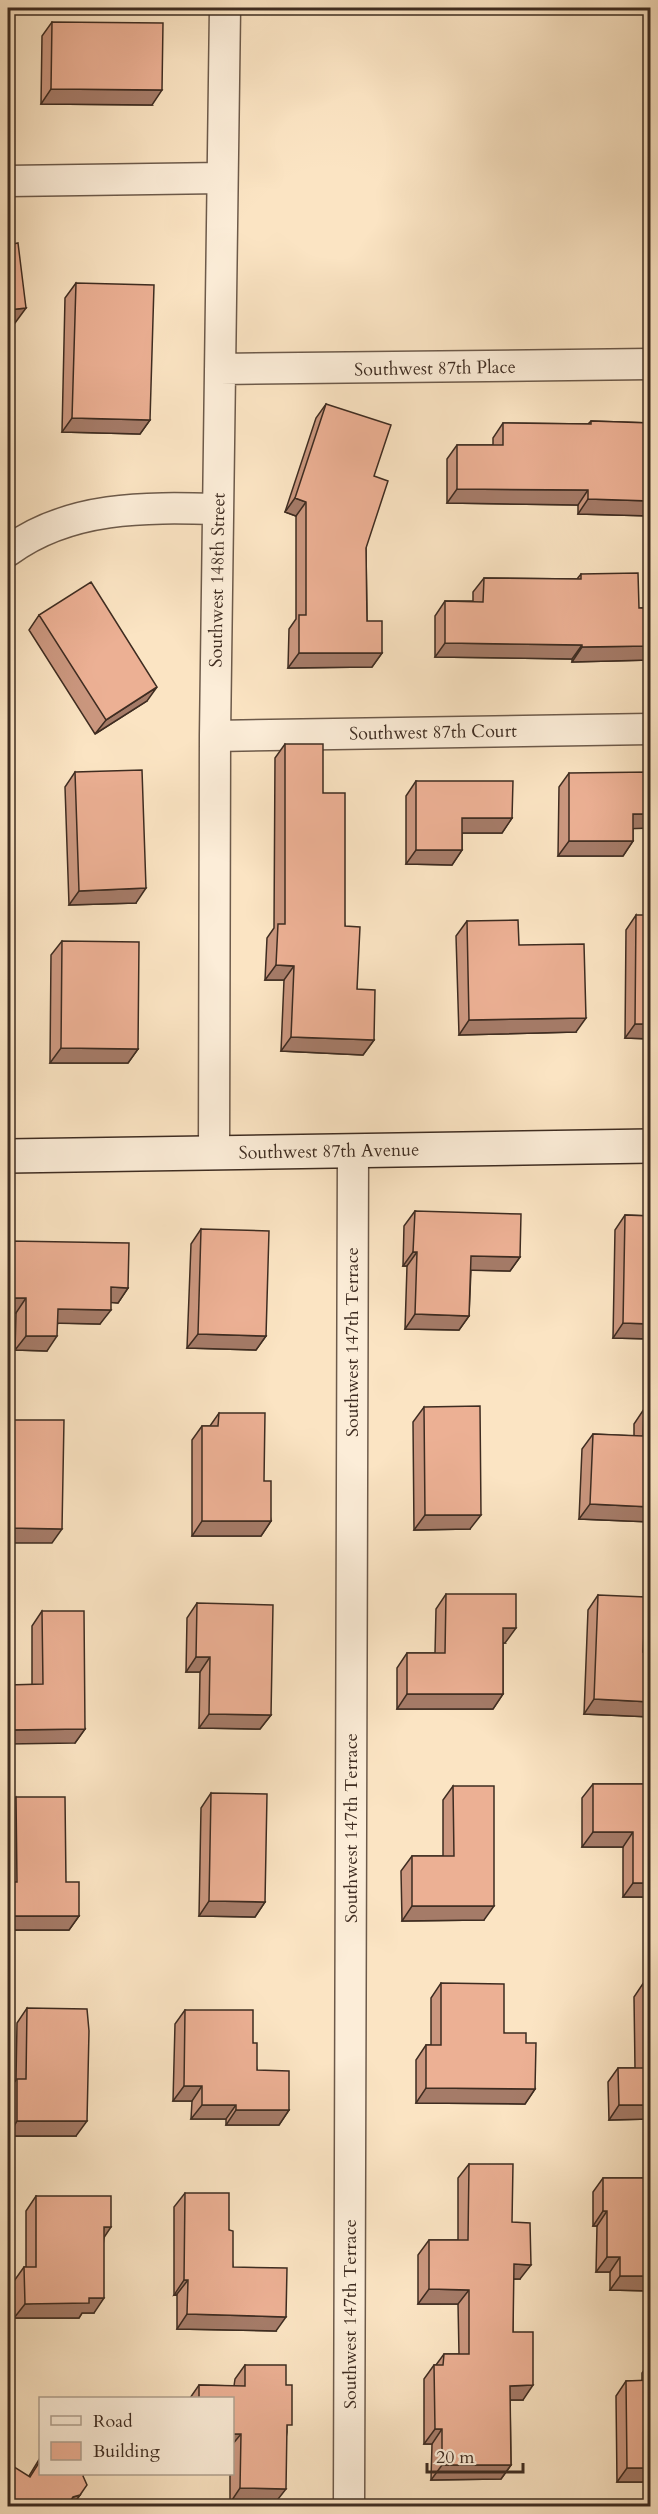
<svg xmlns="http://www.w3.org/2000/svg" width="658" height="2514" viewBox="0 0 658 2514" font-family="Cardo,serif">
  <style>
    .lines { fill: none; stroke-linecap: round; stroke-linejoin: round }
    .street-casing { stroke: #6d5a4a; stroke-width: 33 }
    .secondary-casing { stroke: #3e2c21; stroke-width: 36 }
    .street { stroke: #fcedd8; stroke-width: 30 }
    .secondary { stroke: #fcedd8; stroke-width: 33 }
    .wall { fill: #cb977f; stroke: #3e2c21; stroke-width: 1.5 }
    .shaded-wall { fill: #a57b68; stroke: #3e2c21; stroke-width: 1.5 }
    .building { fill: #ecb094; stroke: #3e2c21; stroke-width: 1.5 }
    .labels { text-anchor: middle; stroke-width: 4.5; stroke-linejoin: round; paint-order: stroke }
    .street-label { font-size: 18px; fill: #3e2c21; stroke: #fcedd8 }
  </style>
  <rect width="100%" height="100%" fill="#fbe4c3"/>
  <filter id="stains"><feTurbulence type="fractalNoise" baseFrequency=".00333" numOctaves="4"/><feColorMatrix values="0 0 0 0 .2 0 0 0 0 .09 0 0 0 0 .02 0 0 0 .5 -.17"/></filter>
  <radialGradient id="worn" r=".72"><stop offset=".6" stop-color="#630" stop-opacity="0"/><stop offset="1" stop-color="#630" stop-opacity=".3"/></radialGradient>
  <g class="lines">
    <defs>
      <path id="street" d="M 8,181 L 222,178
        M 220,369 L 650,364
        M 8,551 C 69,506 145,507 217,509
        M 215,736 L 650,729
        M 214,1153 L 215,736 L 225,8
        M 349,2506 L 353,1150"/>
      <path id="secondary" d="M 8,1156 L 650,1146"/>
    </defs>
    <use href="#street" class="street-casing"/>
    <use href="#secondary" class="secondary-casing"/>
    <use href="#street" class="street"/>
    <use href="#secondary" class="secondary"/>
  </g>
  <path class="wall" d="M 52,22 L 152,105 L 41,104 L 42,36 Z
    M 76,283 L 150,420 L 140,434 L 62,432 L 65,298 Z
    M 326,404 L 374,476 L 366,548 L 367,621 L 382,653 L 372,667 L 288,668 L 289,629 L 296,619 L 296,516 L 285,512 L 316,418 Z
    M 591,421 L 651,423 L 651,516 L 578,514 L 578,505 L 447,503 L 447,459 L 457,445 L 493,445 L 493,438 L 503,423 L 588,424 Z
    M 581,574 L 639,608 L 651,608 L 651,660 L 572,662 L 572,659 L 435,657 L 435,616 L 445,601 L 473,601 L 473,592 L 484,578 L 577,579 Z
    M 39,615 L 147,701 L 95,734 L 29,630 Z
    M 285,744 L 323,793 L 345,926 L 357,989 L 374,1040 L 363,1055 L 281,1051 L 284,980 L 265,980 L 267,938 L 274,928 L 275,758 Z
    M 75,772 L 136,903 L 69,905 L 65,787 Z
    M 569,773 L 633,828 L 633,841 L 623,856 L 558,856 L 559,787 Z
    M 416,781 L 512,818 L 502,833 L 462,833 L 462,850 L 452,865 L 406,864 L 406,796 Z
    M 636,915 L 651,1039 L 625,1038 L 626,930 Z
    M 467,921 L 519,945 L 576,1032 L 459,1035 L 456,936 Z
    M 62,941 L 138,1049 L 128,1063 L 50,1063 L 51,955 Z
    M 415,1211 L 520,1257 L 510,1271 L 471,1270 L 469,1316 L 459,1330 L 405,1329 L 407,1266 L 403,1266 L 404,1226 Z
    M 625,1215 L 651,1216 L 651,1339 L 613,1338 L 615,1230 Z
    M 201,1229 L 266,1336 L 256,1350 L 187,1348 L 191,1244 Z
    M 9,1241 L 128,1288 L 118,1303 L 111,1302 L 100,1324 L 58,1323 L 47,1351 L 15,1350 L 16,1313 L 8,1313 L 8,1242 Z
    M 424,1407 L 470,1529 L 414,1530 L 413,1422 Z
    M 644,1409 L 651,1522 L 579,1519 L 582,1449 L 593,1434 L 634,1436 L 634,1424 Z
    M 219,1413 L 264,1481 L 271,1521 L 261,1536 L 192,1536 L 192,1440 L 202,1426 L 210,1426 Z
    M 446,1594 L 505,1643 L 503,1643 L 503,1694 L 493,1709 L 397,1709 L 397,1668 L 407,1653 L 435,1653 L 436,1609 Z
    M 598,1595 L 643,1652 L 651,1652 L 651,1717 L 584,1714 L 588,1610 Z
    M 197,1603 L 271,1715 L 260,1729 L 199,1728 L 200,1672 L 186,1672 L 187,1618 Z
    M 42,1611 L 85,1729 L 75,1743 L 32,1685 L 32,1626 Z
    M 593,1784 L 651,1784 L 651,1897 L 623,1897 L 623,1847 L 582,1847 L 582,1798 Z
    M 453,1786 L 484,1920 L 402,1921 L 401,1871 L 412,1856 L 443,1856 L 443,1800 Z
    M 211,1793 L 265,1902 L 255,1917 L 199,1916 L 201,1808 Z
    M 16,1797 L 79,1916 L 69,1930 L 8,1930 L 8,1810 Z
    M 644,1982 L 651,2119 L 609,2120 L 608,2082 L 618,2068 L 635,2068 L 634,1997 Z
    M 441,1983 L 504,2033 L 526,2043 L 535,2089 L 525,2104 L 416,2103 L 416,2060 L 426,2045 L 431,2045 L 431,1998 Z
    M 27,2008 L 76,2136 L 8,2136 L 8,2092 L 16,2080 L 17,2023 Z
    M 185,2010 L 253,2043 L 257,2070 L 289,2110 L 279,2125 L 226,2125 L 226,2119 L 191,2119 L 192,2101 L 173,2101 L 175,2024 Z
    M 469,2164 L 512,2222 L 520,2279 L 513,2279 L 513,2332 L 523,2400 L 510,2400 L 511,2465 L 501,2479 L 431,2480 L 432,2444 L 424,2444 L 424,2379 L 434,2365 L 436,2365 L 444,2354 L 459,2354 L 458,2304 L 418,2304 L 418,2255 L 429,2240 L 458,2240 L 458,2178 Z
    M 603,2178 L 651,2178 L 651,2291 L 610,2290 L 610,2272 L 596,2272 L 597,2226 L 593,2226 L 593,2192 Z
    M 185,2193 L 229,2230 L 233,2267 L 276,2331 L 177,2329 L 177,2294 L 174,2295 L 174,2207 Z
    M 36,2196 L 104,2238 L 94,2313 L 82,2313 L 79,2318 L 14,2318 L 14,2281 L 24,2267 L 26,2267 L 26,2211 Z
    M 651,2361 L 651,2482 L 617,2482 L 616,2396 L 626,2381 L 642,2381 L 642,2373 Z
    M 245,2365 L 286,2385 L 287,2432 L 275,2503 L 230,2503 L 230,2474 L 232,2474 L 232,2398 L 190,2398 L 199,2385 L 234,2386 L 235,2379 Z
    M 40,2458 L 40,2474 L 83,2476 L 80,2495 L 72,2506 L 8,2506 L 29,2476 Z"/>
  <path class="shaded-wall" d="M 51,89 L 162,90 L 152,105 L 41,104 Z
    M 26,308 L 15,323 L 8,324 L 8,310 Z
    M 72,418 L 150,420 L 140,434 L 62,432 Z
    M 457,489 L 588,490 L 578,505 L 447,503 Z
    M 295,498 L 306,502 L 296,516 L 285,512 Z
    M 588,499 L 651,501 L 651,516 L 578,514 Z
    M 445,643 L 582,645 L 572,659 L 435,657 Z
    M 651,646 L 651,660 L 572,662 L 582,647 Z
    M 299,653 L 382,653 L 372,667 L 288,668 Z
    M 157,687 L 147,701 L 95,734 L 106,720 Z
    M 633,814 L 651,814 L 651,828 L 623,829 Z
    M 462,818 L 512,818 L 502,833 L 452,833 Z
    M 569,841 L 633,841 L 623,856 L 558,856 Z
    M 416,850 L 462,850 L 452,865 L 406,864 Z
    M 146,888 L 136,903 L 69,905 L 79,891 Z
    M 276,965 L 294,966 L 284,980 L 265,980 Z
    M 586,1018 L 576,1032 L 459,1035 L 469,1020 Z
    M 635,1024 L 651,1024 L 651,1039 L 625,1038 Z
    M 291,1037 L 374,1040 L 363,1055 L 281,1051 Z
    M 61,1048 L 138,1049 L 128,1063 L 50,1063 Z
    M 413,1252 L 417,1252 L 407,1266 L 403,1266 Z
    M 471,1256 L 520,1257 L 510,1271 L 461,1270 Z
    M 111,1287 L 128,1288 L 118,1303 L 101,1302 Z
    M 8,1298 L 26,1298 L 16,1313 L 8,1313 Z
    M 58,1309 L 111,1310 L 100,1324 L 48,1323 Z
    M 415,1314 L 469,1316 L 459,1330 L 405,1329 Z
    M 623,1323 L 651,1324 L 651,1339 L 613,1338 Z
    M 198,1334 L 266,1336 L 256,1350 L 187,1348 Z
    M 26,1336 L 57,1336 L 47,1351 L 15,1350 Z
    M 590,1504 L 651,1507 L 651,1522 L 579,1519 Z
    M 425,1515 L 481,1515 L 470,1529 L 414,1530 Z
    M 202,1521 L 271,1521 L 261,1536 L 192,1536 Z
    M 8,1528 L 62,1529 L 52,1543 L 8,1543 Z
    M 503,1628 L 516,1628 L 505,1643 L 493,1643 Z
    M 196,1657 L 210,1657 L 200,1672 L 186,1672 Z
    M 407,1694 L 503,1694 L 493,1709 L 397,1709 Z
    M 594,1699 L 651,1702 L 651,1717 L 584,1714 Z
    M 209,1714 L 271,1715 L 260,1729 L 199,1728 Z
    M 85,1729 L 75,1743 L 8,1744 L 8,1730 Z
    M 593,1832 L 633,1832 L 623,1847 L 582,1847 Z
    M 633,1883 L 651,1883 L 651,1897 L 623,1897 Z
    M 209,1901 L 265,1902 L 255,1917 L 199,1916 Z
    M 412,1906 L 494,1906 L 484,1920 L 402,1921 Z
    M 8,1916 L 79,1916 L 69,1930 L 8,1930 Z
    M 184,2086 L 202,2086 L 192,2101 L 173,2101 Z
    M 426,2088 L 535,2089 L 525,2104 L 416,2103 Z
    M 202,2105 L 236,2105 L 226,2119 L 191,2119 Z
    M 619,2105 L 651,2105 L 651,2119 L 609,2120 Z
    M 236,2110 L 289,2110 L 279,2125 L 226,2125 Z
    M 17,2121 L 87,2121 L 76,2136 L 8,2136 Z
    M 603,2211 L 607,2211 L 597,2226 L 593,2226 Z
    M 104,2227 L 111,2227 L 101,2242 Z
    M 607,2257 L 620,2257 L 610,2272 L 596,2272 Z
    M 514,2264 L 531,2265 L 520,2279 L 503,2279 Z
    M 620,2276 L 651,2276 L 651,2291 L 610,2290 Z
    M 184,2280 L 188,2280 L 177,2294 L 174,2295 Z
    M 429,2289 L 469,2290 L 458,2304 L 418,2304 Z
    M 89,2298 L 104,2298 L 94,2313 L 82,2313 L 79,2318 L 14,2318 L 25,2304 Z
    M 187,2314 L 286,2317 L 276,2331 L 177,2329 Z
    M 533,2385 L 523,2400 L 500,2400 L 510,2386 Z
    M 435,2429 L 442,2429 L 432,2444 L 424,2444 Z
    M 232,2434 L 241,2434 L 232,2445 Z
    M 442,2465 L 511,2465 L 501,2479 L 431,2480 Z
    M 627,2468 L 651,2468 L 651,2482 L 617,2482 Z
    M 240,2488 L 286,2489 L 275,2503 L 230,2503 Z
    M 80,2495 L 72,2506 L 67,2506 L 73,2497 Z"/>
  <path class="building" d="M 52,22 L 163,23 L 162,90 L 51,89 Z
    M 18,243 L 26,308 L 8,310 L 8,245 Z
    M 76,283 L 154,285 L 150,420 L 72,418 Z
    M 326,404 L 391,425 L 374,476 L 388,481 L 366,548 L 367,621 L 382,621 L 382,653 L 299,653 L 299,615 L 306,615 L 306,502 L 295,498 Z
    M 591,421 L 651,423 L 651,501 L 588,499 L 588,490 L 457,489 L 457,445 L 503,445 L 503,423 L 591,424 Z
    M 638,573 L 639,608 L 651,608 L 651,646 L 582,647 L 582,645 L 445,643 L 445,601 L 483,602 L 484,578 L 581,579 L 581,574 Z
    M 91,582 L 157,687 L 106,720 L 39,615 Z
    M 285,744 L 323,744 L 323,793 L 345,793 L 345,926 L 360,927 L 357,989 L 375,990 L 374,1040 L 291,1037 L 294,966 L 276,965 L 278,924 L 285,924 Z
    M 142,770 L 146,888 L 79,891 L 75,772 Z
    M 651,772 L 651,814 L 633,814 L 633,841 L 569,841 L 569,773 Z
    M 416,781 L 513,781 L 512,818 L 462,818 L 462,850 L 416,850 Z
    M 636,915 L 651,915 L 651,1024 L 635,1024 Z
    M 518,920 L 519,945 L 584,944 L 586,1018 L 469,1020 L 467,921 Z
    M 62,941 L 139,942 L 138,1049 L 61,1048 Z
    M 415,1211 L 521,1214 L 520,1257 L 471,1256 L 469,1316 L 415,1314 L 417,1252 L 413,1252 Z
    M 625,1215 L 651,1216 L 651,1324 L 623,1323 Z
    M 201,1229 L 269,1231 L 266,1336 L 198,1334 Z
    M 9,1241 L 129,1243 L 128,1288 L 111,1287 L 111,1310 L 58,1309 L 57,1336 L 26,1336 L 26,1298 L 8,1298 Z
    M 480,1406 L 481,1515 L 425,1515 L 424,1407 Z
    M 644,1409 L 651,1410 L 651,1507 L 590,1504 L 593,1434 L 643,1436 Z
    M 219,1413 L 265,1413 L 264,1481 L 271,1481 L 271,1521 L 202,1521 L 202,1426 L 218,1426 Z
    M 8,1420 L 64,1420 L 62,1529 L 8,1528 Z
    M 446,1594 L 516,1594 L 516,1628 L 503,1628 L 503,1694 L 407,1694 L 407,1653 L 445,1653 Z
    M 598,1595 L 646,1597 L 643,1652 L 651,1652 L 651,1702 L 594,1699 Z
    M 197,1603 L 273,1605 L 271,1715 L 209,1714 L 210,1657 L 196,1657 Z
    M 42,1611 L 84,1611 L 85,1729 L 8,1730 L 8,1685 L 43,1684 Z
    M 593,1784 L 651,1784 L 651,1883 L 633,1883 L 633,1832 L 593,1832 Z
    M 453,1786 L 494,1786 L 494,1906 L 412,1906 L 412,1856 L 454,1856 Z
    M 211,1793 L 267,1794 L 265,1902 L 209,1901 Z
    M 16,1797 L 65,1797 L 66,1882 L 79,1882 L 79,1916 L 8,1916 L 8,1882 L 17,1882 Z
    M 644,1982 L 651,1982 L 651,2105 L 619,2105 L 618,2068 L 645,2068 Z
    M 441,1983 L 504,1984 L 504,2033 L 526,2033 L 526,2043 L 536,2043 L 535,2089 L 426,2088 L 426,2045 L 441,2045 Z
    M 27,2008 L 87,2009 L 89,2031 L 87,2121 L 17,2121 L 17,2079 L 26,2079 Z
    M 185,2010 L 253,2010 L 253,2043 L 257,2043 L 257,2070 L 289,2071 L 289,2110 L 236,2110 L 236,2105 L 202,2105 L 202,2086 L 184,2086 Z
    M 469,2164 L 513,2164 L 512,2222 L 530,2223 L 531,2265 L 514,2264 L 513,2332 L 533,2332 L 533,2385 L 510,2386 L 511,2465 L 442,2465 L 442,2429 L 435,2429 L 434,2365 L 443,2365 L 444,2354 L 469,2354 L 469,2290 L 429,2289 L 429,2240 L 468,2240 Z
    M 603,2178 L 651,2178 L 651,2276 L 620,2276 L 620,2257 L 607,2257 L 607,2211 L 603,2211 Z
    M 185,2193 L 229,2193 L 229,2230 L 233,2231 L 233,2267 L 287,2268 L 286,2317 L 187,2314 L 188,2280 L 184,2280 Z
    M 36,2196 L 111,2196 L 111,2227 L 104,2227 L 104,2298 L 89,2298 L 89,2303 L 25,2304 L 24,2267 L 36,2267 Z
    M 245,2365 L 286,2365 L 286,2385 L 292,2385 L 292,2425 L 287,2425 L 286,2489 L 240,2488 L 241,2434 L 232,2434 L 232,2398 L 199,2398 L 199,2385 L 245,2386 Z
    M 651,2380 L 651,2468 L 627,2468 L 626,2381 Z
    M 40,2461 L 40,2474 L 84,2474 L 83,2476 L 87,2485 L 80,2495 L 73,2497 L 67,2506 L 8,2506 L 8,2463 L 30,2477 Z"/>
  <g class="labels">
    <g class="street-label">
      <text transform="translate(435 368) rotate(-1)" y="6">Southwest 87th Place</text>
      <text transform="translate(217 580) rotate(-89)" y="6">Southwest 148th Street</text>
      <text transform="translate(433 732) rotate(-1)" y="6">Southwest 87th Court</text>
      <text transform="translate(329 1151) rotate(-1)" y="6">Southwest 87th Avenue</text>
      <text transform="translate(352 1342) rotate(-90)" y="6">Southwest 147th Terrace</text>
      <text transform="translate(351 1828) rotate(-90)" y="6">Southwest 147th Terrace</text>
      <text transform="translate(350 2314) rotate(-90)" y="6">Southwest 147th Terrace</text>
    </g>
  </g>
  <rect width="658" height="2514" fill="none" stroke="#fbe4c3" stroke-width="30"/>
  <rect x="9" y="9" width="640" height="2496" fill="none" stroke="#3e2c21" stroke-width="3"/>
  <rect x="15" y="15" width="628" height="2484" fill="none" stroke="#3e2c21" stroke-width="1.5"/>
  <rect x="39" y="2397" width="195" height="78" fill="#fcedd8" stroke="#b0a08f" stroke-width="1.5"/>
  <rect x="51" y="2416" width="30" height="9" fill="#fcedd8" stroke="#b0a08f" stroke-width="1.5"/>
  <text x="93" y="2427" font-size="18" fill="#3e2c21">Road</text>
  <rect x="51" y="2442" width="30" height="18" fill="#ecb094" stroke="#b0a08f" stroke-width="1.5"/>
  <text x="93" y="2457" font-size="18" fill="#3e2c21">Building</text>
  <path d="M427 2463v9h96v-9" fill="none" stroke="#3e2c21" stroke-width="3"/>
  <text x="436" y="2463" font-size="18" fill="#3e2c21" stroke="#fcedd8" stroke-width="4.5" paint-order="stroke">20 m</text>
  <rect width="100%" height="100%" filter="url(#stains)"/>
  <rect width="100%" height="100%" fill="url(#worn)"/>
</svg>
